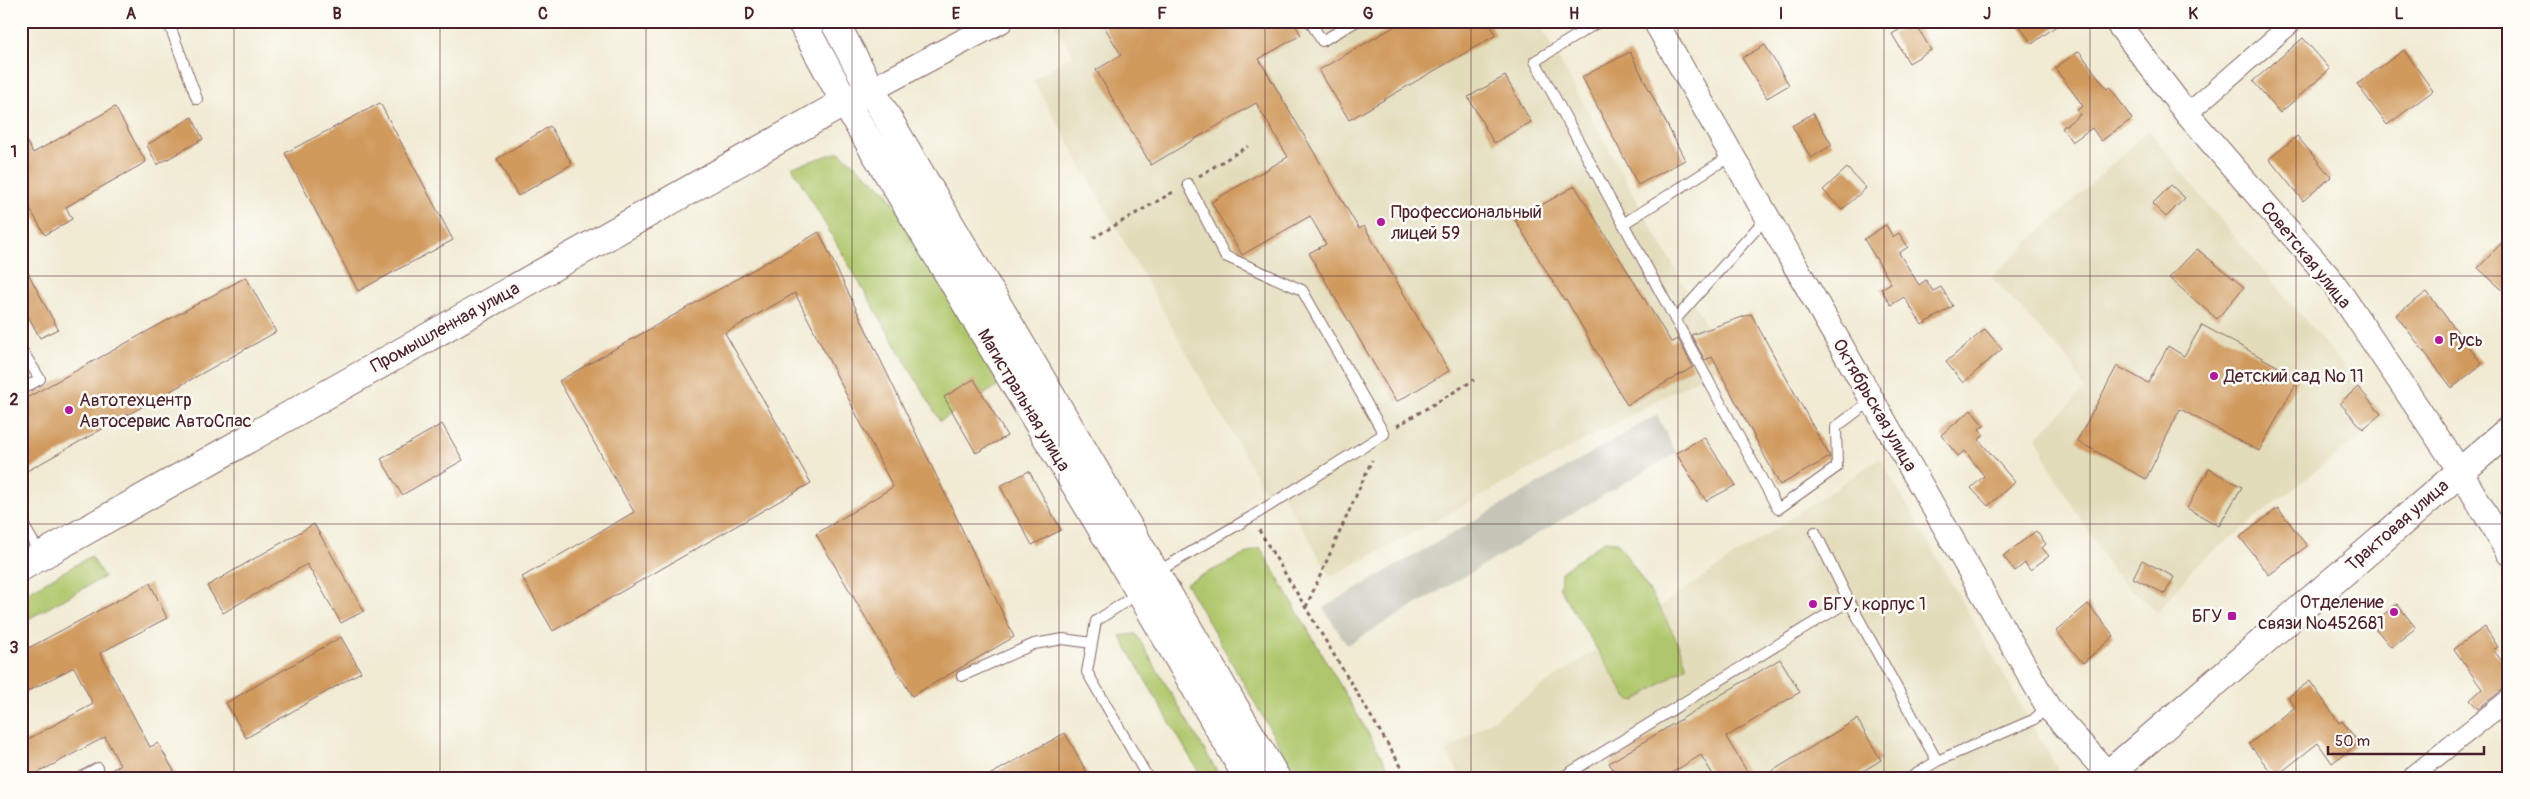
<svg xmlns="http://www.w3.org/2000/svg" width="2530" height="799" viewBox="0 0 2530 799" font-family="Pangolin,sans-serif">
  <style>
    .built { fill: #e2dcba }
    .industrial { fill: #c5c5b8 }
    .green { fill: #afc76c; stroke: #7c734c }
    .building { fill: #d09a5d }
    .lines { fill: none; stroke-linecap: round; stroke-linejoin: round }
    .service-casing { stroke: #846666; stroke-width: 12 }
    .minor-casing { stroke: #846666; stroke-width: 21 }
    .tertiary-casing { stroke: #846666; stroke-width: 26 }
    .primary-casing { stroke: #846666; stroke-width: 30 }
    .path { stroke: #846666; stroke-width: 3; stroke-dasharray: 4 4; stroke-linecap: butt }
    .service { stroke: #fff; stroke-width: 10 }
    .minor { stroke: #fff; stroke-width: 19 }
    .tertiary { stroke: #fff; stroke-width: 24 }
    .primary { stroke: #fff; stroke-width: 28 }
    .grid { fill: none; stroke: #4a1f2b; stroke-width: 1; stroke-opacity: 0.55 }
    .poi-dot { fill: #b5179e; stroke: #fdfcf7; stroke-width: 2 }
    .labels { text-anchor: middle; stroke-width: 5; stroke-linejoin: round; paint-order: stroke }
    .poi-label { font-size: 18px; fill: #4a1f2b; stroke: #fdfcf7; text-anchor: start }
    .street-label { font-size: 18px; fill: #4a1f2b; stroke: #fdfcf7 }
    .neatline { fill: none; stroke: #4a1f2b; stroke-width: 2 }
    .grid-label { font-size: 16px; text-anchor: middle; font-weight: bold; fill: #4a1f2b }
  </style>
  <rect width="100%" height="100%" fill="#fdfcf7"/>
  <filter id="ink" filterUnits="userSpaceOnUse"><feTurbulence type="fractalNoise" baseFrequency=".02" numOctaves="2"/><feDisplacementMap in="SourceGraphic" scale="10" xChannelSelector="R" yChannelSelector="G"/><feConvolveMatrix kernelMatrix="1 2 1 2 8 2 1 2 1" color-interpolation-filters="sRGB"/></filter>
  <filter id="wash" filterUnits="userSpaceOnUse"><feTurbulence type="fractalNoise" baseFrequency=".0096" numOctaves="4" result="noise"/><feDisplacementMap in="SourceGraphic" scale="20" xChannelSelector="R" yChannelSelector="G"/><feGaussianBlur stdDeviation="1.12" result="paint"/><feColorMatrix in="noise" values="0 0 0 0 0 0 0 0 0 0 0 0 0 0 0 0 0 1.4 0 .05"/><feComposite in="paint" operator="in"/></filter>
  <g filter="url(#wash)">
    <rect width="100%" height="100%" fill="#f1ebd4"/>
    <path class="built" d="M 1052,21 L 1538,21 L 1727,363 L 1331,577 L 1277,485 L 1265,492 L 1033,80 L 1073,54 Z
      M 2149,130 L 2202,198 L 2386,416 L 2195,566 L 2158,612 L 2114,574 L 2052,472 L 2037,437 L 2084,390 L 2071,363 L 1991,277 Z
      M 1880,458 L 2061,775 L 2058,778 L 1462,778 L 1446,751 Z"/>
    <path class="industrial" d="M 1657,415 L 1676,453 L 1347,645 L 1323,608 Z"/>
    <path class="green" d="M 839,152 L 887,192 L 1001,384 L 940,421 L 792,167 Z
      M 1604,541 L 1617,542 C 1644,581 1671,622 1687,666 L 1635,701 L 1627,698 L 1560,589 L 1561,572 Z
      M 1260,547 L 1394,778 L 1298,778 L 1186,583 Z
      M 91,556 L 104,577 L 21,623 L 21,596 Z
      M 1136,634 L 1221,778 L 1202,778 L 1120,636 Z"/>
    <g id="blocks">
      <path class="building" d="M 1101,21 L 1293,21 L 1301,35 L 1259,59 L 1359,229 L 1364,226 L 1449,371 L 1396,402 L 1309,253 L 1326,244 L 1310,216 L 1242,255 L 1211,202 L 1288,157 L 1256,103 L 1151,165 L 1096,70 L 1121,55 Z
        M 1404,21 L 1488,21 L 1496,35 L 1349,120 L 1319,70 Z
        M 1914,21 L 1931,50 L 1909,63 L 1892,34 Z
        M 2016,21 L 2063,21 L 2032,44 Z
        M 2303,38 L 2330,69 L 2280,113 L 2253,81 Z
        M 1765,45 L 1789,85 L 1767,98 L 1742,58 Z
        M 2404,50 L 2433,91 L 2387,125 L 2357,84 Z
        M 2079,51 L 2107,89 L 2110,87 L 2132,119 L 2101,141 L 2092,128 L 2072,142 L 2062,128 L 2080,115 L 2077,110 L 2083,106 L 2055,68 Z
        M 1630,52 L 1685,160 L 1638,185 L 1582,77 Z
        M 1505,76 L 1531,122 L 1494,143 L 1468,97 Z
        M 380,103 L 453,240 L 358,291 L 285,153 Z
        M 115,107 L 146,162 L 66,207 L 72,219 L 45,235 L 21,193 L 21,131 L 33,153 Z
        M 1813,113 L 1832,145 L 1811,158 L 1792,126 Z
        M 192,117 L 203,139 L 157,165 L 147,145 Z
        M 550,126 L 572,164 L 518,196 L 497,159 Z
        M 2297,136 L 2331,177 L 2303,201 L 2269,159 Z
        M 1847,168 L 1866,188 L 1842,210 L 1823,190 Z
        M 2171,185 L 2185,198 L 2166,217 L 2152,204 Z
        M 1575,186 L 1671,342 L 1678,339 L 1693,367 L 1627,405 L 1566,299 L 1564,300 L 1515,220 Z
        M 1886,225 L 1893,237 L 1899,233 L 1908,247 L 1899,253 L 1919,285 L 1926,280 L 1933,291 L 1941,287 L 1953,306 L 1922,325 L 1904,297 L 1891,305 L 1881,289 L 1891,283 L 1864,239 Z
        M 819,232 L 1014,637 L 912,696 L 816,534 L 893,487 L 795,293 L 725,333 L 811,483 L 553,631 L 522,577 L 634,512 L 559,381 Z
        M 2509,235 L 2509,296 L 2478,268 Z
        M 2197,249 L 2244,287 L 2217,319 L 2169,278 Z
        M 21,260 L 58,329 L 40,338 L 21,303 Z
        M 246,277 L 276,332 L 27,471 L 21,462 L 21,401 Z
        M 2427,292 L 2482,364 L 2452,388 L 2396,315 Z
        M 1751,314 L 1830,457 L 1780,485 L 1712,357 L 1705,360 L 1691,335 Z
        M 2202,325 L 2299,378 L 2259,451 L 2180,409 L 2146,479 L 2077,441 L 2117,366 L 2148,383 L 2168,346 L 2184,356 Z
        M 1985,329 L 2002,349 L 1963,383 L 1946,362 Z
        M 974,379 L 1007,436 L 976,453 L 944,397 Z
        M 2358,387 L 2381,414 L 2363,429 L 2340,403 Z
        M 1971,410 L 1984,426 L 1979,429 L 1984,435 L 1979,440 L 2015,482 L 1988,506 L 1971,488 L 1984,476 L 1965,451 L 1958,456 L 1941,435 Z
        M 442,424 L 463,460 L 402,495 L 381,459 Z
        M 1704,437 L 1736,485 L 1706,501 L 1676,453 Z
        M 2209,469 L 2242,487 L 2219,526 L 2187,508 Z
        M 1029,471 L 1061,530 L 1032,545 L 1000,486 Z
        M 2278,508 L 2307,546 L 2269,575 L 2240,537 Z
        M 314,524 L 364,611 L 341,623 L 307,564 L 223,613 L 207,586 Z
        M 2036,531 L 2046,544 L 2042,548 L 2049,556 L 2030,570 L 2025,563 L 2015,571 L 2003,556 Z
        M 2142,560 L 2174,577 L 2165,594 L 2133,578 Z
        M 150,583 L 167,618 L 100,653 L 150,747 L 158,743 L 178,778 L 97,778 L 120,765 L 105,737 L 28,778 L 21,765 L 21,743 L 93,704 L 74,667 L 21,695 L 21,652 Z
        M 2088,604 L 2114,636 L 2083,663 L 2056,631 Z
        M 2397,604 L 2416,628 L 2391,647 L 2372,624 Z
        M 2485,627 L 2498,647 L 2493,650 L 2509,669 L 2509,688 L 2502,690 L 2478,709 L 2470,700 L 2482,689 L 2454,649 Z
        M 341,637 L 361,672 L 246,738 L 226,703 Z
        M 1780,659 L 1800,692 L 1726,737 L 1751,778 L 1715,778 L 1701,755 L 1663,778 L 1618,778 L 1609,763 Z
        M 2310,681 L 2339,723 L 2342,721 L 2359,743 L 2332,763 L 2318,743 L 2275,777 L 2249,744 L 2295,707 L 2288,697 Z
        M 1857,719 L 1881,760 L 1852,778 L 1761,778 Z
        M 1065,733 L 1090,778 L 984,778 Z"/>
    </g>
  </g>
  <g filter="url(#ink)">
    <use href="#blocks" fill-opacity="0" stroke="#846666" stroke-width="1"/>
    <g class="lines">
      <defs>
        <path id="service" d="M 168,21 L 197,99
          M 1310,21 L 1322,41 L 1357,21
          M 1600,21 L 1535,61 L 1778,509 L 1837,467 L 1836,427 L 1872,400
          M 1623,224 L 1732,155
          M 1675,320 L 1767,217
          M 21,349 L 40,379 L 21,390
          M 21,521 L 41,555
          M 1815,532 L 1849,601 L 1937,761
          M 1157,572 L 1251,517 L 1384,434 L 1302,290 L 1225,256 L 1188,184
          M 1140,592 L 1096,621 L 1087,672 L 1148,778
          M 962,676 L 1034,644 L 1063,639 L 1092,643
          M 79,778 L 98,768
          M 1561,778 L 1849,601
          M 1910,778 L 1937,761 L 2033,720 L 2048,707"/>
        <path id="minor" d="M 2187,114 L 2294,21
          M 2416,778 L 2414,775 L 2509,699"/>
        <path id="tertiary" d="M 1655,21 L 2048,707 L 2108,774
          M 2116,21 L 2187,114 L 2333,282 L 2460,471 L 2509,554
          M 871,90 L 1001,21"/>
        <path id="primary" d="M 801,21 L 845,102 L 1140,592 L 1248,778
          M 834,21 L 871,90 L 1276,778
          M 21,567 L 845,102 L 871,90
          M 2104,778 L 2509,430"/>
      </defs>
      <use href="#service" class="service-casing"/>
      <use href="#minor" class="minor-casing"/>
      <use href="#tertiary" class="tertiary-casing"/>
      <use href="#primary" class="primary-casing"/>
      <path class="path" d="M 1199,176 L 1248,146
        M 1093,238 L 1175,191
        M 1397,426 L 1474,380
        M 1259,530 L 1408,778
        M 1306,607 L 1372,460"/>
      <use href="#service" class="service"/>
      <use href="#minor" class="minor"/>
      <use href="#tertiary" class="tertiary"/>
      <use href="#primary" class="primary"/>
    </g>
  </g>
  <path class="grid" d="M 234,21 L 234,778M 440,21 L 440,778M 646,21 L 646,778M 852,21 L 852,778M 1059,21 L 1059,778M 1265,21 L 1265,778M 1471,21 L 1471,778M 1678,21 L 1678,778M 1884,21 L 1884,778M 2090,21 L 2090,778M 2296,21 L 2296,778M 21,276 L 2509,276M 21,524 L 2509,524"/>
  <g class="poi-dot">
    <circle cx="1381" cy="222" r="5"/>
    <circle cx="2439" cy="340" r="5"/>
    <circle cx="2214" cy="376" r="5"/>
    <circle cx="69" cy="410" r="5"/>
    <circle cx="1813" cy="604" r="5"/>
    <circle cx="2394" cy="612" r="5"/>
    <rect x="2227" y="611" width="10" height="10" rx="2.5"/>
  </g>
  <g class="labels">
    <g class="poi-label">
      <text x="1391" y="218">Профессиональный<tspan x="1391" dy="21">лицей 59</tspan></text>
      <text x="2449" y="346">Русь</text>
      <text x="2224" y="382">Детский сад № 11</text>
      <text x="79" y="406">Автотехцентр<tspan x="79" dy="21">Автосервис АвтоСпас</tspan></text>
      <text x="2384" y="608" text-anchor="end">Отделение<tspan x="2384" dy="21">связи №452681</tspan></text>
      <text x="1823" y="610">БГУ, корпус 1</text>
      <text x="2222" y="622" text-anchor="end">БГУ</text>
    </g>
    <g class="street-label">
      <text transform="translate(2306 255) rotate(51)" y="6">Советская улица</text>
      <text transform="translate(445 327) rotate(-29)" y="6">Промышленная улица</text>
      <text transform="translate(1024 400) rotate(59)" y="6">Магистральная улица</text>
      <text transform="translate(1875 405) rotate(60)" y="6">Октябрьская улица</text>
      <text transform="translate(2397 525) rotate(-41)" y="6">Трактовая улица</text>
    </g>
  </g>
  <rect width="2530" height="799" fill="none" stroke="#fdfcf7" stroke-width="55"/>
  <path d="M2328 746v8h156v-8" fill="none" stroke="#4a1f2b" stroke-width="2.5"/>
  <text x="2335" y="746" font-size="15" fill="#4a1f2b" stroke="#fdfcf7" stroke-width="4" paint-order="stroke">50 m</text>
  <rect x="28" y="28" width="2474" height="744" class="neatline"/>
  <g class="grid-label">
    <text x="131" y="19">A</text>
    <text x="337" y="19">B</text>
    <text x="543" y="19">C</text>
    <text x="749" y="19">D</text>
    <text x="956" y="19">E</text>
    <text x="1162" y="19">F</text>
    <text x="1368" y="19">G</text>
    <text x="1574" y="19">H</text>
    <text x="1781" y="19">I</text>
    <text x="1987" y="19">J</text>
    <text x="2193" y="19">K</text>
    <text x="2399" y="19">L</text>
    <text x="14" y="157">1</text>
    <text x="14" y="405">2</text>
    <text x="14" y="653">3</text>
  </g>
</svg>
